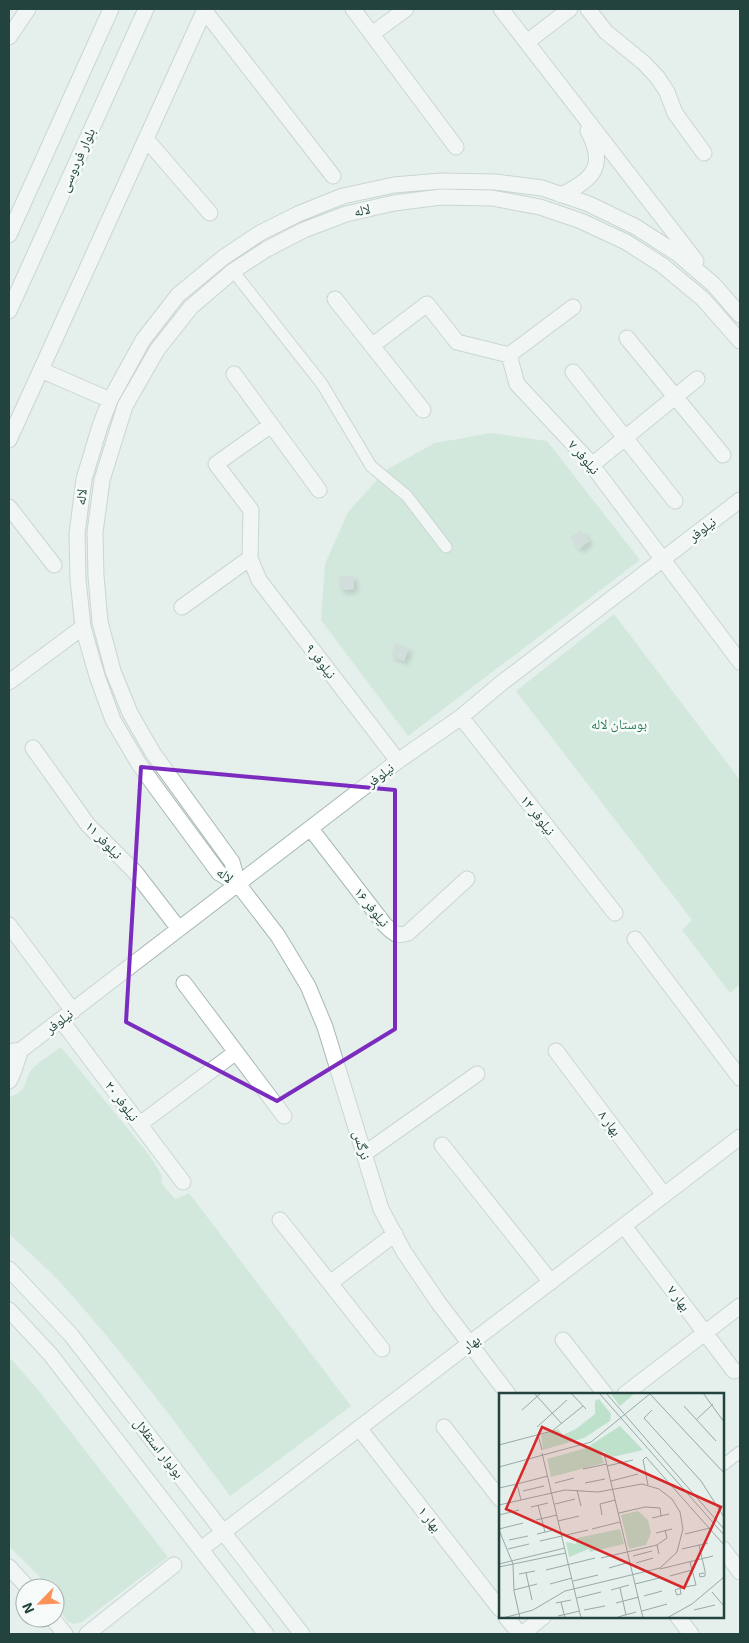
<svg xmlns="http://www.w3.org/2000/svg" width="749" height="1643" viewBox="0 0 749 1643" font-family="'Exo 2','Noto Naskh Arabic',sans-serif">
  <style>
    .green { fill: #bde1cb }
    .building { fill: #bacac5; filter: url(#shadow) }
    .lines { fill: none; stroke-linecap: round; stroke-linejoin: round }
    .pedestrian-casing { stroke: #a7b8b4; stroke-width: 13 }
    .minor-casing { stroke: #a7b8b4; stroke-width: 17 }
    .tertiary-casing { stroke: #a7b8b4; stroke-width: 17 }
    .secondary-casing { stroke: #a2bcb6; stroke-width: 17 }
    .pedestrian { stroke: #fff; stroke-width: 11 }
    .minor { stroke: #fff; stroke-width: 15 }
    .tertiary { stroke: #fff; stroke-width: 15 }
    .secondary { stroke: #fff; stroke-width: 15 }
    .marked { fill: none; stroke: #7b2cbf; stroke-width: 4; stroke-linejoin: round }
    .labels { text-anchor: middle; stroke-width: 5; stroke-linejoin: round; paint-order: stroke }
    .street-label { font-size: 14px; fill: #22433e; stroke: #f6fbf9 }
    .park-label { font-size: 14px; fill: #297d53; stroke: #f6fbf9 }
    .inset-road { fill: none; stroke: #97aaa6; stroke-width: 1 }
    .view { fill: #d62828; fill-opacity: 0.15; stroke: #d62828; stroke-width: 2.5 }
    .inset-edge { fill: none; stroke: #22433e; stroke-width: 2.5 }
  </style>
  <defs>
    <filter id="shadow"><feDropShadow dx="4" dy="4" stdDeviation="2.5" flood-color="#0004"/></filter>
  </defs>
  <rect width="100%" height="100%" fill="#e5efec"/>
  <path class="green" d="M 491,433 L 547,441 L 640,560 L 408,736 L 321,620 L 325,564 L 348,512 L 386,470 L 435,443 Z
    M 614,614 L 740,780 L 740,984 L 730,993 L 682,930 L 692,920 L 516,691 Z
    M 61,1047 L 150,1156 L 162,1176 L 161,1183 L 175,1199 L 189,1193 L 351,1406 L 230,1496 C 176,1423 120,1348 59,1281 C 43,1264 25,1249 9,1234 L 9,1097 C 30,1091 23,1079 33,1068 C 41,1060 52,1054 61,1047 Z
    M 9,1357 L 36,1387 L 168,1557 L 82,1622 L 74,1624 L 67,1621 L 55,1602 L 55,1588 L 46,1588 L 39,1576 L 9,1546 Z"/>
  <path class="building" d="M 581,530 L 589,541 L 579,549 L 570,538 Z
    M 353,575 L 354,589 L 340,590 L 338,577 Z
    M 395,643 L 409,648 L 404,661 L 391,656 Z"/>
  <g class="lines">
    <defs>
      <path id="pedestrian" d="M 233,271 L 322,384 L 371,466 L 407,496 L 446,547
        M 723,1465 L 740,1452"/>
      <path id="minor" d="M 353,9 L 456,147
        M 501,9 L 696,261
        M 588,9 L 606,32 L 644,63 L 658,78 L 667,92 L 675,113 L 704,153
        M 204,10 L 333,176
        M 372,34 L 406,9
        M 9,37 L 28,9
        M 527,42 L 570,9
        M 146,139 L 210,213
        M 561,195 C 593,180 607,166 588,131
        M 335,299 L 423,410
        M 627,338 L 723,455
        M 373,345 L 427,304 L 457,342 L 509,355 L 573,307
        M 509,355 L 517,384 L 588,460 L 740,662
        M 41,370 L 110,400
        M 573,372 L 675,501
        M 234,374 L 319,490
        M 271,425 L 216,464 L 251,510 L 250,558 L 259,580 L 398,761
        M 9,440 L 205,9
        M 592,465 L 697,379
        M 9,507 L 54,565
        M 182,607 L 250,558
        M 9,682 L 83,627
        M 461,717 L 615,913
        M 33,748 L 88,825 L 135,872 L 179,929
        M 311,829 L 385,925 C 393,933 396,937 408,933 L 467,879
        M 238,884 L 232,862 L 153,753 L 130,713 L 113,671 L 100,622 L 96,576 L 95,532 L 102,480 L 125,406 L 157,350 L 191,307 L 233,271 L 267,249 L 304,230 L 346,214 L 394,203 L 441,197 L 492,198 L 540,207 L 581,221 L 626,242 L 662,265 L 703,299 L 740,341
        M 9,925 L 73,1011
        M 635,939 L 740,1078
        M 184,983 L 284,1116
        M 61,1020 L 183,1182
        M 556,1051 L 664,1195
        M 9,1052 L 21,1050 L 398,761 L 461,717 L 499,685 L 740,500
        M 9,1081 C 14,1074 17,1059 21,1050
        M 140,1124 L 236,1052
        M 442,1145 L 551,1282
        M 364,1154 L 477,1074
        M 280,1220 L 382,1349
        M 624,1226 L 734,1371
        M 330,1283 L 395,1234
        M 563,1340 L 605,1394
        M 508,1394 L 438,1302 L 404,1252 L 381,1209 L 325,1027 L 308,986 L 278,936 L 238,884 L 219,873 L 157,789 L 139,764 L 113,720 L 97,676 L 83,627 L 78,580 L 77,534 L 84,479 L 100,426 L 110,400 L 143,340 L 178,295 L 224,257 L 260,233 L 298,214 L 343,196 L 394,185 L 441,181 L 495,182 L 542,188 L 589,204 L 636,227 L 678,254 L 714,285 L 740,315
        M 625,1394 L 740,1306
        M 444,1427 L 500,1499
        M 359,1428 L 500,1609
        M 723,1549 L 740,1572
        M 9,1567 L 28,1588
        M 506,1617 L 520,1634
        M 678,1617 L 691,1634
        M 52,1618 L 65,1634
        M 87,1634 L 174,1565
        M 526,1634 L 527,1630 L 543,1617"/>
      <path id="tertiary" d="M 201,1549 L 740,1137"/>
      <path id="secondary" d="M 9,235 L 111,9
        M 9,311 L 146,9
        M 9,1269 L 71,1335 L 302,1634
        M 9,1310 L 50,1354 L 266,1634"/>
    </defs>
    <use href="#pedestrian" class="pedestrian-casing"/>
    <use href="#minor" class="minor-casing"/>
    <use href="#tertiary" class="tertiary-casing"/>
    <use href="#secondary" class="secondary-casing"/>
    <use href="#pedestrian" class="pedestrian"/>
    <use href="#minor" class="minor"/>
    <use href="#tertiary" class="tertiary"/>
    <use href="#secondary" class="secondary"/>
  </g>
  <path d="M0 0H749V1643H0ZM 141,767 L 395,790 L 395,1029 L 277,1101 L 126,1022 Z" fill="#e5efec" fill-opacity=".55" fill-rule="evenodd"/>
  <path class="marked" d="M 141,767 L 395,790 L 395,1029 L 277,1101 L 126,1022 Z"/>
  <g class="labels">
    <g class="street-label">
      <text transform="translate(77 160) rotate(-66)" y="5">بلوار فردوسی</text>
      <text transform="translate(362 210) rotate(-12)" y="5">لاله</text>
      <text transform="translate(584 457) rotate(49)" y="5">نیلوفر ۷</text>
      <text transform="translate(81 497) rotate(-83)" y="5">لاله</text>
      <text transform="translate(702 529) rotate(-37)" y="5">نیلوفر</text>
      <text transform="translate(321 661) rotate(52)" y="5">نیلوفر ۹</text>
      <text transform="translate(380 775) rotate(-38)" y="5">نیلوفر</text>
      <text transform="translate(538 815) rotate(52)" y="5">نیلوفر ۱۲</text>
      <text transform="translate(104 840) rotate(46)" y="5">نیلوفر ۱۱</text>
      <text transform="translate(225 875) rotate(37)" y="5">لاله</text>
      <text transform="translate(372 907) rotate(51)" y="5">نیلوفر ۱۶</text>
      <text transform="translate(59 1021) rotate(-37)" y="5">نیلوفر</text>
      <text transform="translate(122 1101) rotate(53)" y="5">نیلوفر ۲۰</text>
      <text transform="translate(610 1123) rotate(53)" y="5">بهار ۸</text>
      <text transform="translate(362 1145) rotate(73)" y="5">نرگس</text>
      <text transform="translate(679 1298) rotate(53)" y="5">بهار ۷</text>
      <text transform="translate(471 1343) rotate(-37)" y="5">بهار</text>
      <text transform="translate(159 1448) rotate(52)" y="5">بولوار استقلال</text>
      <text transform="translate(430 1519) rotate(52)" y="5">بهار ۱</text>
    </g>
    <g class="park-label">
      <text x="619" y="729">بوستان لاله</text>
    </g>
  </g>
  <g transform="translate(499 1393)">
    <rect width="225" height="225" fill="#e5efec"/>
    <path d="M 111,0 L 136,0 L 121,13 ZM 100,6 L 112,21 L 111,28 L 85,45 L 44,57 L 42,42 L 59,36 L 64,42 L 77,36 L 96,21 L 96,8 ZM 121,33 L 144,57 L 109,65 L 105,58 L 102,62 L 105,70 L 52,84 L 48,66 L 87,55 ZM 139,118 L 149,127 L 152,140 L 147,152 L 130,156 L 122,122 ZM 121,136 L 125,151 L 91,159 L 90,156 L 70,164 L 67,149 L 77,151 L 78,145 Z" fill="#bde1cb"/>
    <path class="inset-road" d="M 35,0 L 63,31M 72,0 L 87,16M 100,0 L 225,142M 107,0 L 225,136M 204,0 L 225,29M 151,1 L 225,80M 185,13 L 217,48M 23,17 L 42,0M 153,17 L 145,25 L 202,88 L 225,124M 197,27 L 214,11M 38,34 L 68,7M 39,42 L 43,57M 0,52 L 53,38 L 84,13M 43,60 L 82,225M 106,65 L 105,60 L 144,225M 108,73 L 134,67M 0,74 L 92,49 L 152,0M 84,76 L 108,71M 112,88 L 139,81M 56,90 L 75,85M 86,90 L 106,86M 18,91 L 49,83M 149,92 L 144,67 L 147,64 L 225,152M 0,95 L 18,91 L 22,107M 78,97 L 82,113M 24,98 L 45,93M 56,111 L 76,106M 0,112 L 66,97 L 99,99 L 143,91 L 160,96 L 173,106 L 181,119 L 184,136 L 178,159 L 161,175 L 66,198 L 34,217 L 4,225M 39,112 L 46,139M 32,114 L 49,110M 120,120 L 146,114 L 161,115 L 162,123M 0,122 L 20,117M 103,122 L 101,111 L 116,107M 153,125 L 170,121M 37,127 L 58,122M 59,128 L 80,123M 0,136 L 24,130M 93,136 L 121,129M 0,137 L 14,171 L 15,198 L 21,225M 157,140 L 173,136M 38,141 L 55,137M 186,141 L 211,135M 10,147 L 29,143M 41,148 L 89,137M 200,152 L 206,178 L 206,183 L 201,184 L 200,181 L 205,180M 9,156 L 30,151M 183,156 L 209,150M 160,161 L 158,152 L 168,145 L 166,137M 134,163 L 153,158M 102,165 L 158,152M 137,170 L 154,165M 0,171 L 66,155M 0,174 L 67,160M 110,175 L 131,169M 161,176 L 214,163M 47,177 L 96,165M 27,180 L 33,207M 20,181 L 36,178M 171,183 L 193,177M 74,188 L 99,182M 51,191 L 73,185M 136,191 L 160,185M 121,195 L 127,222M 181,195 L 197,192 L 191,169M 181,195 L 182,201 L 178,202 L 176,197 ZM 15,197 L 38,191M 112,197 L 130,192M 213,199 L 225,213M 145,203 L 163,198M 78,205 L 102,199M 62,209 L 66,225M 57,210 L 72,207M 117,210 L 140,204M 85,217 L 106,213M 195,217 L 216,212M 143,218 L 168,211M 59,223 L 81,218M 119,224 L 137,219M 168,225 L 193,211 L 225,184"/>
    <path class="view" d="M 43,34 L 222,114 L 185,195 L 7,116 Z"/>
    <rect width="225" height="225" class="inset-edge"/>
  </g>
  <rect width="749" height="1643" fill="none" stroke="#22433e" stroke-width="20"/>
  <g transform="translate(40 1603) rotate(246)"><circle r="24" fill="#f6fbf9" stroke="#a1b1ae"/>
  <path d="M0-4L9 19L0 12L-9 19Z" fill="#fb9257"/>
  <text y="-8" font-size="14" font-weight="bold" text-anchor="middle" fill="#22433e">N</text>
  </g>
</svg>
